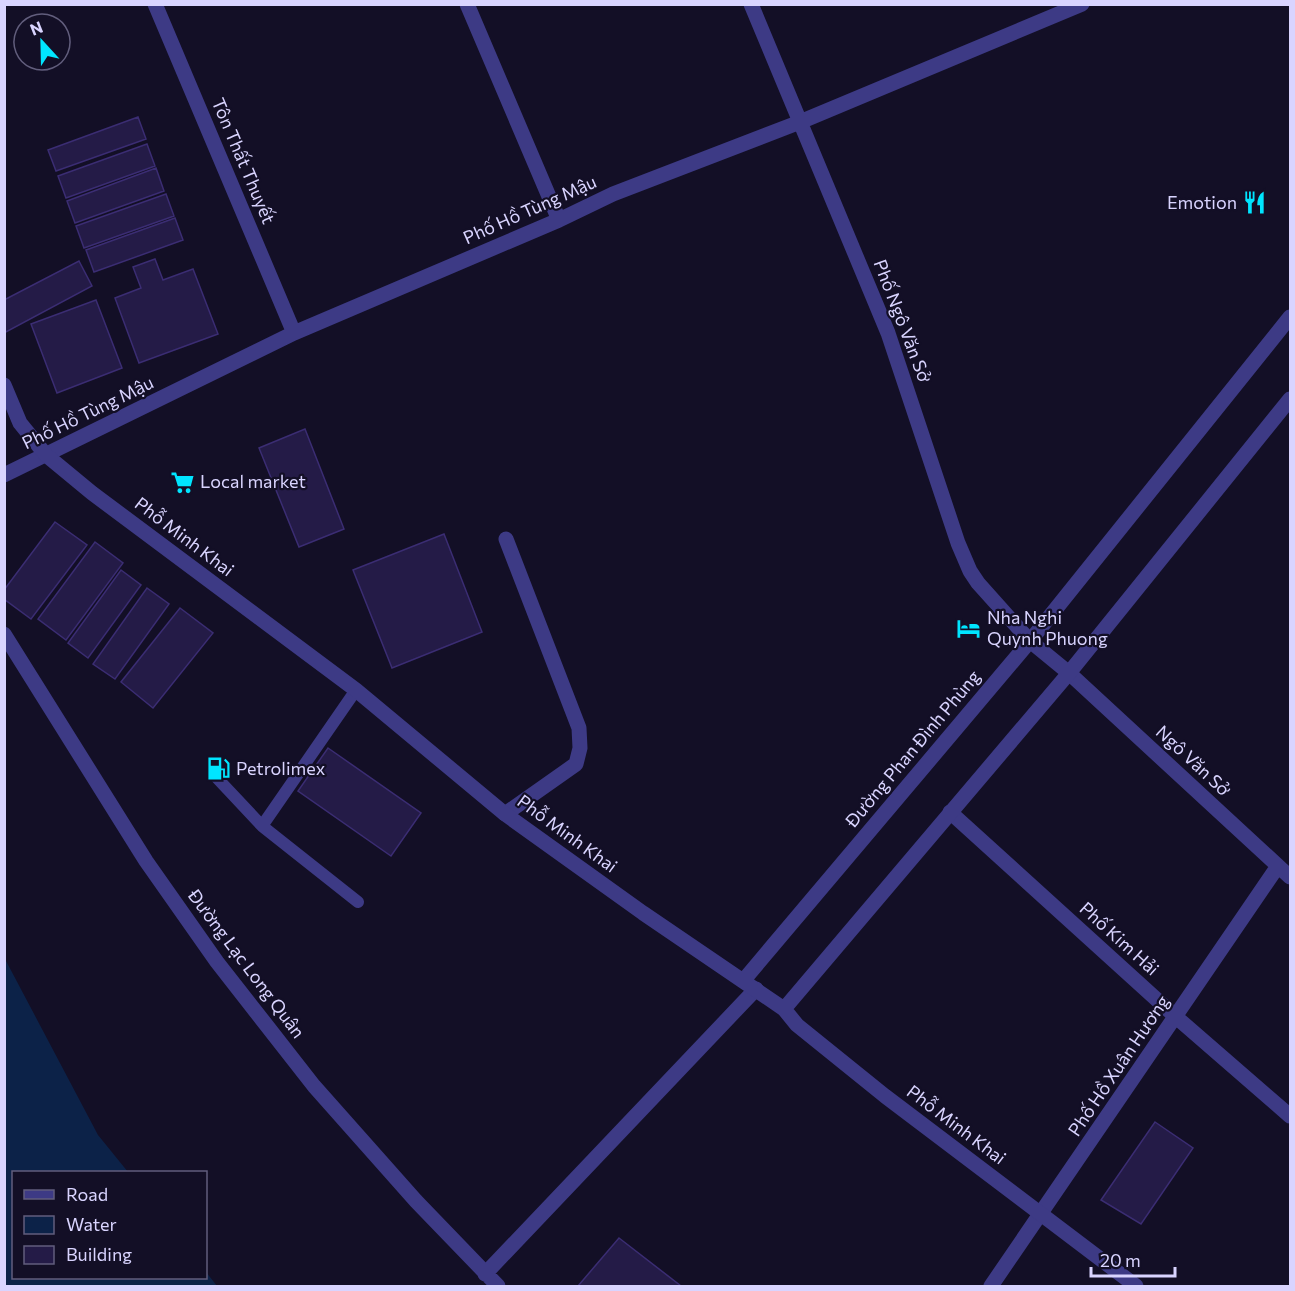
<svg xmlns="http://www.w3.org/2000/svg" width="1295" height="1291" viewBox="0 0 1295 1291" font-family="Commissioner,sans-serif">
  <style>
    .water { fill: #0c2248 }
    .building { fill: #241b47; stroke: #3b2d73; stroke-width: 1.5 }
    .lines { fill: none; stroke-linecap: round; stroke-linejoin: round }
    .service { stroke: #3d3a85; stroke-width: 12 }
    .minor { stroke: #3d3a85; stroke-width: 15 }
    .tertiary { stroke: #3d3a85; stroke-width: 15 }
    .labels { text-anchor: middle; stroke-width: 4.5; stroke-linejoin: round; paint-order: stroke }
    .street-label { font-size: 18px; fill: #d9d4ff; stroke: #130f26 }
    .poi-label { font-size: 18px; fill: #d9d4ff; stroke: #130f26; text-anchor: start }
  </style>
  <rect width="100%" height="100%" fill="#130f26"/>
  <path class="water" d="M 5,959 L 98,1135 L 128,1172 L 14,1172 L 14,1278 L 206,1278 L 206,1272 L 217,1286 L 5,1286 Z"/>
  <path class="building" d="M 138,117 L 146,139 L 56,171 L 48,150 Z
    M 147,144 L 155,166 L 66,198 L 58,176 Z
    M 156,168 L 164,191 L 75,223 L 67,201 Z
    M 166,194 L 174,216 L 84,248 L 76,226 Z
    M 175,218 L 183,240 L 94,272 L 86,250 Z
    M 155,259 L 163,280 L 193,269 L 218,334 L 139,363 L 115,298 L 141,288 L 133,267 Z
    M 79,261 L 92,286 L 4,333 L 4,300 Z
    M 96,300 L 122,368 L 57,393 L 31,324 Z
    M 305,429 L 344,529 L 299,547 L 259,448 Z
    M 55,522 L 87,545 L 31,619 L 4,599 L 4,590 Z
    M 444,534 L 482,632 L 392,668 L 353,570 Z
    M 95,542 L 123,563 L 66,640 L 38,619 Z
    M 121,570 L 141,585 L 88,658 L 68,643 Z
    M 147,588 L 169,604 L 115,679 L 93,664 Z
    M 180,608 L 213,633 L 153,708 L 121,682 Z
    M 328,748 L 421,813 L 391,856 L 298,791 Z
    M 1155,1122 L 1193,1148 L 1141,1224 L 1101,1200 Z
    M 619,1238 L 681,1286 L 578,1286 Z"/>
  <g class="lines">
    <path class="service" d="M 217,778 L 262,826 L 358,902
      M 262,826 L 356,690"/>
    <path class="minor" d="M 155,4 L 294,333
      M 467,4 L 559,220
      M 751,4 L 888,333 L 958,543 L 970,571 L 978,583 L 1030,641
      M 4,475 L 294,333 L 559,220 L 613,194 L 800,122 L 1082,4
      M 4,634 L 146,861 L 217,962 L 314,1086 L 416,1201 L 498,1286
      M 1069,673 L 1290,877
      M 950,812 L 1176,1017 L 1290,1116
      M 505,814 L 576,764 L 580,748 L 579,728 L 506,539
      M 485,1274 L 756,989
      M 991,1286 L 1278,866"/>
    <path class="tertiary" d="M 4,385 L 20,423 L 46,455 L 92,493 L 356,690 L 505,814 L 643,913 L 784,1009 L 797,1025 L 885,1096 L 1136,1286
      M 1030,641 L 1069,673
      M 743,981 L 1030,641 L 1290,317
      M 784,1009 L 1069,673 L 1290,399"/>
  </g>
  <defs>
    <symbol id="restaurant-bare" viewBox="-9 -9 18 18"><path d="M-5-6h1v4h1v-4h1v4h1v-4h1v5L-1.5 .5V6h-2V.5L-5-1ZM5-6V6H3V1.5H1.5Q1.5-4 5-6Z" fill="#00e5ff" stroke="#130f26" stroke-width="2.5" paint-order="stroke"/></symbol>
    <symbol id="supermarket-bare" viewBox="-9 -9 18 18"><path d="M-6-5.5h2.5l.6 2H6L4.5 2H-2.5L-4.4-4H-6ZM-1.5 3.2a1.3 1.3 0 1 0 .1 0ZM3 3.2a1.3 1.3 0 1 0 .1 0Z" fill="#00e5ff" stroke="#130f26" stroke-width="2.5" paint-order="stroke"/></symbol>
    <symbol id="hotel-bare" viewBox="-9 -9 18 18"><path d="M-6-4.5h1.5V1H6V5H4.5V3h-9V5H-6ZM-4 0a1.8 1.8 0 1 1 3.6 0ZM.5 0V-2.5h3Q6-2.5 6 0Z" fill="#00e5ff" stroke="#130f26" stroke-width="2.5" paint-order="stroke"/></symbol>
    <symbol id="fuel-bare" viewBox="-9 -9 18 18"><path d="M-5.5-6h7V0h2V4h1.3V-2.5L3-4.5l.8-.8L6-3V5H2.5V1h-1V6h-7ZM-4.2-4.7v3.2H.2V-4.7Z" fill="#00e5ff" stroke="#130f26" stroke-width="2.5" paint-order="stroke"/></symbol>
  </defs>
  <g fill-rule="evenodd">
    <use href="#restaurant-bare" x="1238" y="186" width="33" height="33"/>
    <use href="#supermarket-bare" x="166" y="466" width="33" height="33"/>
    <use href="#hotel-bare" x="952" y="612" width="33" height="33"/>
    <use href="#fuel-bare" x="202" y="752" width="33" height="33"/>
  </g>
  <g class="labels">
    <g class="street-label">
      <text transform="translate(243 161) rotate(67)" y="6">Tôn Thất Thuyết</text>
      <text transform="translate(530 210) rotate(-24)" y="6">Phố Hồ Tùng Mậu</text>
      <text transform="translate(902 321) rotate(69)" y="6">Phố Ngô Văn Sở</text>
      <text transform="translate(88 413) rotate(-26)" y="6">Phố Hồ Tùng Mậu</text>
      <text transform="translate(184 537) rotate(37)" y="6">Phỗ Minh Khai</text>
      <text transform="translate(913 749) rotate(-50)" y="6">Đường Phan Đình Phùng</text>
      <text transform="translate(1193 761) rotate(43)" y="6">Ngô Văn Sở</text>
      <text transform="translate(567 834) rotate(36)" y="6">Phỗ Minh Khai</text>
      <text transform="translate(1119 939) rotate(42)" y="6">Phố Kim Hải</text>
      <text transform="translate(246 964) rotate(53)" y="6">Đường Lạc Long Quân</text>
      <text transform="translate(1119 1066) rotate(-56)" y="6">Phố Hồ Xuân Hương</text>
      <text transform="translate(956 1125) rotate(37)" y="6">Phỗ Minh Khai</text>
    </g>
    <g class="poi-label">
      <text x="1237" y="209" text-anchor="end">Emotion</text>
      <text x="200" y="488">Local market</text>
      <text x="987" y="624">Nha Nghi<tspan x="987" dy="21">Quynh Phuong</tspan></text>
      <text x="236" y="775">Petrolimex</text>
    </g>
  </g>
  <rect width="1295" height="1291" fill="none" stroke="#d9d4ff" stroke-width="12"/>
  <rect x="12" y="1171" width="195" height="108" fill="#130f26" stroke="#625e7d" stroke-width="1.5"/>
  <rect x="24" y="1190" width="30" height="9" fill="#3d3a85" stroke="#625e7d" stroke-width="1.5"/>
  <text x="66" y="1201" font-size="18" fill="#d9d4ff">Road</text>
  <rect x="24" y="1216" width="30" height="18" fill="#0c2248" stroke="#625e7d" stroke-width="1.5"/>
  <text x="66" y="1231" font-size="18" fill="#d9d4ff">Water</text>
  <rect x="24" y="1246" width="30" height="18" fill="#241b47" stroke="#625e7d" stroke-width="1.5"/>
  <text x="66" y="1261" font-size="18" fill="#d9d4ff">Building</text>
  <g transform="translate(42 42) rotate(338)"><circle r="28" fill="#130f26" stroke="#625e7d" stroke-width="1.5"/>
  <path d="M0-4.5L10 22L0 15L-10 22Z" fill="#00e5ff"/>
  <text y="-9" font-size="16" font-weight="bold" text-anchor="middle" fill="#d9d4ff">N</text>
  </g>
  <path d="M1091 1267v9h84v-9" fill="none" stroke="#d9d4ff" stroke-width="3"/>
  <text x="1100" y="1267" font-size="18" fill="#d9d4ff" stroke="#130f26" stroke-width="4.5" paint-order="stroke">20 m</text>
</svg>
